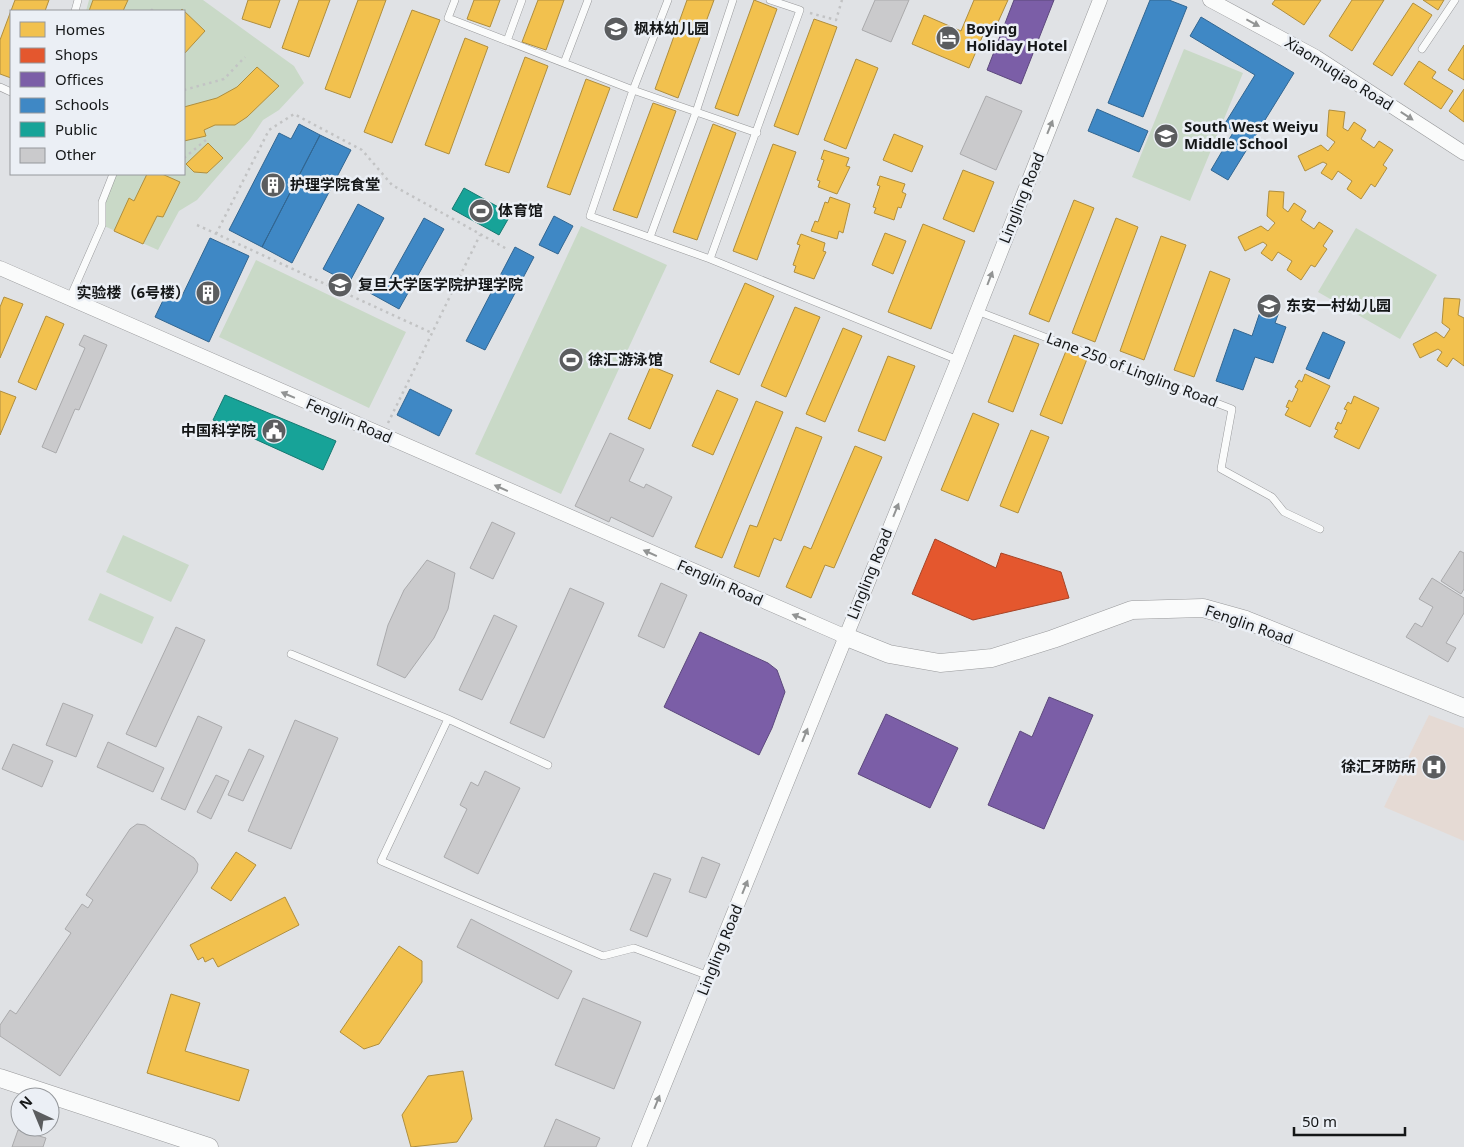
<svg xmlns="http://www.w3.org/2000/svg" width="1464" height="1147" viewBox="0 0 1464 1147" font-family="'Noto Sans','Noto Sans SC',sans-serif">
  <style>
    .medical { fill: #e5dad4 }
    .green { fill: #c9d9c7 }
    .homes { fill: #f2c14e; stroke: #af8e3e }
    .shops { fill: #e4572e; stroke: #a64427 }
    .offices { fill: #7b5ea7; stroke: #5c487c }
    .schools { fill: #3f88c5; stroke: #326691 }
    .public { fill: #17a398; stroke: #167971 }
    .building { fill: #cacacc; stroke: #aaaaac }
    .lines { fill: none; stroke-linecap: round; stroke-linejoin: round }
    .service-casing { stroke: #98999b; stroke-width: 8 }
    .minor-casing { stroke: #98999b; stroke-width: 15 }
    .tertiary-casing { stroke: #98999b; stroke-width: 19 }
    .path { stroke: #c2c3c4; stroke-width: 2.5; stroke-dasharray: 2.5 4; stroke-linecap: butt }
    .service { stroke: #fafbfb; stroke-width: 7 }
    .minor { stroke: #fafbfb; stroke-width: 14 }
    .tertiary { stroke: #fafbfb; stroke-width: 18 }
    .oneway { fill: #929494 }
    .labels { text-anchor: middle; stroke-width: 5; stroke-linejoin: round; paint-order: stroke }
    .poi-label { font-size: 15px; font-weight: bold; fill: #141617; stroke: #ebeff5; text-anchor: start }
    .street-label { font-size: 15px; fill: #141617; stroke: #ebeff5 }
  </style>
  <rect width="100%" height="100%" fill="#e0e2e5"/>
  <path class="medical" d="M 1429,715 L 1464,728 L 1464,841 L 1384,807 Z"/>
  <path class="green" d="M 89,0 L 203,0 L 294,66 L 304,83 L 279,110 L 263,120 L 250,139 L 197,200 L 179,211 L 158,250 L 102,225 L 102,202 L 113,174 L 184,174 L 184,11 L 86,11 Z
    M 1184,49 L 1243,73 L 1190,201 L 1132,177 Z
    M 581,226 L 667,265 L 561,494 L 475,454 Z
    M 1356,228 L 1437,275 L 1400,339 L 1318,292 Z
    M 256,260 L 406,332 L 369,408 L 219,337 Z
    M 123,535 L 189,565 L 171,602 L 106,572 Z
    M 100,593 L 154,617 L 142,644 L 88,620 Z"/>
  <path class="homes" d="M 15,0 L 49,0 L 45,11 L 11,11 L 11,78 L 0,74 L 0,40 Z
    M 93,0 L 128,0 L 123,11 L 89,11 Z
    M 248,0 L 280,0 L 270,28 L 242,19 Z
    M 299,0 L 330,0 L 309,57 L 282,48 Z
    M 358,0 L 386,0 L 350,98 L 325,89 Z
    M 474,0 L 500,0 L 490,27 L 467,19 Z
    M 538,0 L 564,0 L 546,50 L 522,42 Z
    M 687,0 L 714,0 L 678,98 L 655,89 Z
    M 754,0 L 777,9 L 738,116 L 715,108 Z
    M 974,0 L 1008,0 L 994,31 L 986,28 L 969,68 L 912,44 L 924,15 L 961,31 Z
    M 1275,0 L 1321,0 L 1304,25 L 1272,4 Z
    M 1352,0 L 1384,0 L 1352,51 L 1329,36 Z
    M 1423,0 L 1444,0 L 1438,10 Z
    M 1413,3 L 1432,15 L 1392,76 L 1373,64 Z
    M 182,9 L 205,31 L 184,54 L 184,11 L 180,11 Z
    M 412,10 L 440,20 L 392,143 L 364,132 Z
    M 814,19 L 837,27 L 798,135 L 774,126 Z
    M 465,38 L 488,47 L 449,154 L 425,145 Z
    M 1464,45 L 1464,80 L 1448,70 Z
    M 525,57 L 548,66 L 509,173 L 485,165 Z
    M 856,59 L 878,68 L 846,149 L 824,140 Z
    M 1419,61 L 1436,72 L 1432,78 L 1453,91 L 1441,109 L 1404,84 Z
    M 257,67 L 279,86 L 247,117 L 235,125 L 215,125 L 204,130 L 206,136 L 184,141 L 184,107 L 217,98 L 237,87 Z
    M 586,79 L 610,88 L 570,195 L 547,187 Z
    M 1464,89 L 1464,122 L 1449,111 Z
    M 653,103 L 676,111 L 637,218 L 613,210 Z
    M 1329,110 L 1345,112 L 1343,128 L 1348,131 L 1354,122 L 1366,130 L 1361,139 L 1374,148 L 1379,141 L 1393,150 L 1383,165 L 1387,168 L 1375,187 L 1371,184 L 1361,199 L 1347,189 L 1352,181 L 1338,171 L 1332,180 L 1321,173 L 1327,164 L 1323,162 L 1305,171 L 1298,156 L 1321,145 L 1328,151 L 1335,142 L 1327,136 Z
    M 713,124 L 736,133 L 697,240 L 673,232 Z
    M 894,134 L 923,146 L 912,172 L 883,160 Z
    M 208,143 L 223,158 L 207,173 L 194,172 L 186,164 Z
    M 773,144 L 796,152 L 757,260 L 733,251 Z
    M 824,150 L 849,158 L 846,166 L 850,167 L 837,194 L 818,187 L 820,181 L 817,180 L 824,160 L 821,159 Z
    M 963,170 L 994,182 L 974,232 L 943,219 Z
    M 147,174 L 162,174 L 180,182 L 163,217 L 157,216 L 143,244 L 114,231 L 129,198 L 134,201 Z
    M 880,176 L 905,184 L 902,192 L 906,194 L 901,208 L 898,207 L 894,220 L 874,213 L 876,208 L 873,207 L 880,186 L 877,185 Z
    M 1269,191 L 1284,192 L 1283,208 L 1288,212 L 1294,203 L 1306,211 L 1301,220 L 1314,229 L 1319,222 L 1333,231 L 1323,246 L 1327,249 L 1315,267 L 1311,265 L 1301,280 L 1287,270 L 1292,261 L 1278,252 L 1272,261 L 1261,253 L 1267,245 L 1263,242 L 1245,251 L 1238,237 L 1261,226 L 1268,231 L 1275,223 L 1267,216 Z
    M 830,197 L 850,204 L 843,233 L 839,231 L 837,239 L 811,231 L 815,221 L 818,222 L 825,202 L 828,203 Z
    M 1074,200 L 1094,208 L 1049,322 L 1029,314 Z
    M 1116,218 L 1138,227 L 1095,342 L 1072,333 Z
    M 923,224 L 965,241 L 931,329 L 888,312 Z
    M 885,233 L 906,241 L 893,274 L 872,265 Z
    M 801,234 L 825,243 L 823,251 L 826,252 L 814,279 L 794,272 L 796,266 L 793,265 L 800,245 L 797,244 Z
    M 1161,236 L 1186,245 L 1144,360 L 1120,351 Z
    M 1210,271 L 1230,279 L 1194,377 L 1174,370 Z
    M 745,283 L 774,296 L 739,375 L 710,362 Z
    M 4,297 L 23,304 L 0,358 L 0,307 Z
    M 1444,298 L 1460,299 L 1458,315 L 1464,318 L 1464,366 L 1453,358 L 1447,367 L 1437,360 L 1442,352 L 1438,349 L 1420,358 L 1413,344 L 1436,332 L 1444,338 L 1450,329 L 1442,323 Z
    M 795,307 L 820,317 L 786,397 L 761,386 Z
    M 46,316 L 64,324 L 36,390 L 18,382 Z
    M 843,328 L 862,336 L 825,422 L 806,414 Z
    M 1014,335 L 1039,344 L 1013,412 L 988,402 Z
    M 1066,351 L 1087,359 L 1062,424 L 1040,415 Z
    M 888,356 L 915,366 L 885,441 L 858,431 Z
    M 651,366 L 673,375 L 650,429 L 628,419 Z
    M 1305,374 L 1330,386 L 1310,427 L 1285,415 L 1289,408 L 1286,407 L 1289,400 L 1292,402 L 1298,389 L 1295,387 L 1299,380 L 1302,382 Z
    M 717,390 L 738,399 L 713,455 L 692,446 Z
    M 0,391 L 16,397 L 0,435 Z
    M 1354,396 L 1379,408 L 1359,449 L 1334,437 L 1338,430 L 1335,429 L 1338,422 L 1341,424 L 1347,410 L 1344,409 L 1348,402 L 1351,404 Z
    M 756,401 L 783,412 L 722,558 L 695,547 Z
    M 973,413 L 999,424 L 968,501 L 941,490 Z
    M 796,427 L 822,437 L 781,541 L 774,538 L 759,577 L 734,567 L 750,525 L 757,527 Z
    M 1031,430 L 1049,437 L 1018,513 L 1000,506 Z
    M 855,446 L 882,457 L 834,568 L 825,565 L 811,598 L 786,587 L 804,546 L 811,549 Z
    M 236,852 L 256,865 L 231,901 L 211,888 Z
    M 285,897 L 299,925 L 218,967 L 213,958 L 205,962 L 203,957 L 198,960 L 190,945 Z
    M 399,946 L 422,961 L 422,982 L 379,1044 L 364,1049 L 340,1032 Z
    M 171,994 L 200,1003 L 185,1051 L 249,1070 L 239,1101 L 147,1073 Z
    M 463,1071 L 472,1119 L 457,1142 L 411,1147 L 402,1115 L 428,1076 Z"/>
  <path class="shops" d="M 935,539 L 996,568 L 1001,553 L 1061,572 L 1069,598 L 973,620 L 912,594 Z"/>
  <path class="offices" d="M 1014,0 L 1054,0 L 1021,84 L 987,70 Z
    M 700,632 L 768,663 L 777,670 L 785,692 L 772,728 L 759,755 L 664,707 Z
    M 1049,697 L 1093,715 L 1044,829 L 988,805 L 1020,731 L 1032,737 Z
    M 886,714 L 958,748 L 930,808 L 858,774 Z"/>
  <path class="schools" d="M 1150,0 L 1169,0 L 1187,7 L 1143,117 L 1108,103 Z
    M 1201,17 L 1294,73 L 1228,180 L 1211,170 L 1234,131 L 1224,125 L 1255,75 L 1190,36 Z
    M 1097,109 L 1148,131 L 1139,152 L 1088,131 Z
    M 299,124 L 320,135 L 262,247 L 229,230 L 279,133 L 291,139 Z
    M 320,135 L 351,150 L 292,263 L 262,247 Z
    M 358,204 L 384,218 L 349,283 L 323,269 Z
    M 554,216 L 573,226 L 558,254 L 539,245 Z
    M 424,218 L 444,229 L 399,309 L 370,293 L 377,281 L 386,286 Z
    M 210,238 L 249,256 L 209,342 L 155,317 L 168,290 L 182,296 Z
    M 515,247 L 534,257 L 485,350 L 466,341 Z
    M 1262,306 L 1279,312 L 1275,323 L 1286,327 L 1273,363 L 1255,357 L 1243,390 L 1216,381 L 1234,329 L 1252,336 Z
    M 1323,332 L 1345,342 L 1329,379 L 1306,369 Z
    M 410,389 L 452,410 L 439,436 L 397,415 Z"/>
  <path class="public" d="M 464,188 L 511,214 L 499,235 L 452,209 Z
    M 225,395 L 336,441 L 323,470 L 213,420 Z"/>
  <path class="building" d="M 875,0 L 909,0 L 891,42 L 862,30 Z
    M 986,96 L 1022,111 L 996,170 L 960,154 Z
    M 84,335 L 107,345 L 79,410 L 75,409 L 56,453 L 42,447 L 85,348 L 79,345 Z
    M 610,433 L 644,449 L 629,481 L 644,488 L 646,484 L 672,497 L 653,537 L 611,517 L 609,522 L 575,506 Z
    M 492,522 L 515,533 L 493,579 L 470,568 Z
    M 1460,551 L 1464,553 L 1464,589 L 1461,594 L 1441,581 Z
    M 427,560 L 455,573 L 448,609 L 434,638 L 405,678 L 377,665 L 388,625 L 404,590 Z
    M 1432,578 L 1464,598 L 1464,613 L 1446,643 L 1456,648 L 1448,662 L 1406,637 L 1415,623 L 1422,627 L 1433,607 L 1419,599 Z
    M 661,583 L 687,595 L 664,648 L 638,636 Z
    M 570,588 L 604,603 L 544,738 L 510,723 Z
    M 494,615 L 517,626 L 482,700 L 459,690 Z
    M 176,627 L 205,640 L 156,747 L 126,734 Z
    M 63,703 L 93,715 L 76,757 L 46,745 Z
    M 198,716 L 222,727 L 185,810 L 161,799 Z
    M 295,720 L 338,738 L 291,849 L 248,831 Z
    M 108,742 L 164,768 L 153,792 L 97,767 Z
    M 13,744 L 53,761 L 42,787 L 2,769 Z
    M 249,749 L 264,756 L 243,801 L 228,795 Z
    M 485,771 L 520,788 L 478,874 L 444,857 L 467,809 L 460,805 L 471,782 L 478,786 Z
    M 216,775 L 229,781 L 211,819 L 197,812 Z
    M 137,824 L 145,825 L 194,858 L 198,864 L 197,872 L 60,1076 L 0,1036 L 0,1025 L 10,1010 L 16,1014 L 71,933 L 65,929 L 82,904 L 88,908 L 93,900 L 86,895 L 130,829 Z
    M 702,857 L 720,864 L 706,898 L 689,892 Z
    M 654,873 L 671,879 L 647,937 L 630,930 Z
    M 471,919 L 572,971 L 558,999 L 457,947 Z
    M 583,998 L 641,1022 L 614,1089 L 555,1065 Z
    M 556,1119 L 600,1138 L 596,1147 L 544,1147 Z
    M 18,1130 L 46,1138 L 43,1147 L 12,1147 Z"/>
  <g class="lines">
    <defs>
      <path id="service" d="M 455,0 L 448,18 L 633,90 L 757,133
        M 668,0 L 633,90 L 590,216 L 710,259 L 958,360
        M 75,11 L 78,0
        M 507,41 L 522,0
        M 1422,49 L 1455,0
        M 564,63 L 588,0
        M 0,87 L 11,92
        M 650,237 L 696,112 L 733,0
        M 710,259 L 800,10 L 770,0
        M 69,300 L 102,225 L 102,202 L 113,174
        M 977,311 L 1232,409 L 1221,469 L 1272,497 L 1284,512 L 1320,529
        M 291,654 L 448,719 L 381,861 L 603,956 L 634,948 L 709,976
        M 448,719 L 548,765"/>
      <path id="minor" d="M 1210,0 L 1316,57 L 1464,153
        M 0,268 L 844,636
        M 639,1147 L 958,360 L 1100,0"/>
      <path id="tertiary" d="M 844,636 L 889,654 L 940,663 L 992,658 L 1053,639 L 1132,610 L 1203,608 L 1246,620 L 1464,708
        M 0,1078 L 209,1147"/>
    </defs>
    <use href="#service" class="service-casing"/>
    <use href="#minor" class="minor-casing"/>
    <use href="#tertiary" class="tertiary-casing"/>
    <path class="path" d="M 151,11 L 153,9
      M 810,13 L 836,20 L 842,0
      M 184,90 L 224,79 L 245,57
      M 184,158 L 206,140
      M 197,225 L 432,333
      M 216,234 L 269,130 L 294,114 L 362,150 L 392,185 L 507,249
      M 388,423 L 480,235"/>
    <use href="#service" class="service"/>
    <use href="#minor" class="minor"/>
    <use href="#tertiary" class="tertiary"/>
  </g>
  <defs><path id="oneway-solid" d="M-6-.8H1V-3.2L6.5 0L1 3.2V.8H-6Z" transform="scale(1.25)"/></defs>
  <g class="oneway">
    <use href="#oneway-solid" transform="translate(1253 23) rotate(28)"/>
    <use href="#oneway-solid" transform="translate(1407 116) rotate(33)"/>
    <use href="#oneway-solid" transform="translate(1050 127) rotate(-68)"/>
    <use href="#oneway-solid" transform="translate(990 278) rotate(-69)"/>
    <use href="#oneway-solid" transform="translate(288 395) rotate(-157)"/>
    <use href="#oneway-solid" transform="translate(501 488) rotate(-156)"/>
    <use href="#oneway-solid" transform="translate(896 510) rotate(-68)"/>
    <use href="#oneway-solid" transform="translate(650 553) rotate(-156)"/>
    <use href="#oneway-solid" transform="translate(799 617) rotate(-158)"/>
    <use href="#oneway-solid" transform="translate(805 735) rotate(-68)"/>
    <use href="#oneway-solid" transform="translate(745 887) rotate(-68)"/>
    <use href="#oneway-solid" transform="translate(657 1102) rotate(-68)"/>
  </g>
  <defs>
    <symbol id="school-disc" viewBox="-11 -11 22 22"><circle r="9.5" fill="#5b5d5f" stroke="#ebeff5"/><path d="M0-5L7-2L0 1L-7-2ZM-4 1L0 2.5L4 1V4Q0 6-4 4Z" fill="#fff"/></symbol>
    <symbol id="hotel-disc" viewBox="-11 -11 22 22"><circle r="9.5" fill="#5b5d5f" stroke="#ebeff5"/><path d="M-6-4.5h1.5V1H6V5H4.5V3h-9V5H-6ZM-4 0a1.8 1.8 0 1 1 3.6 0ZM.5 0V-2.5h3Q6-2.5 6 0Z" fill="#fff"/></symbol>
    <symbol id="building-disc" viewBox="-11 -11 22 22"><circle r="9.5" fill="#5b5d5f" stroke="#ebeff5"/><path d="M-4-6H4V6H1V3H-1V6H-4ZM-2.5-4.3h1.7v1.8h-1.7ZM.8-4.3h1.7v1.8H.8ZM-2.5-1h1.7V.8h-1.7ZM.8-1h1.7V.8H.8Z" fill="#fff"/></symbol>
    <symbol id="stadium-disc" viewBox="-11 -11 22 22"><circle r="9.5" fill="#5b5d5f" stroke="#ebeff5"/><path d="M0-5a6.5 5 0 1 0 0 10a6.5 5 0 1 0 0-10ZM-3.5-1.8h7v3.6h-7Z" fill="#fff"/></symbol>
    <symbol id="university-disc" viewBox="-11 -11 22 22"><circle r="9.5" fill="#5b5d5f" stroke="#ebeff5"/><path d="M0-5L7-2L0 1L-7-2ZM-4 1L0 2.5L4 1V4Q0 6-4 4Z" fill="#fff"/></symbol>
    <symbol id="civic-disc" viewBox="-11 -11 22 22"><circle r="9.5" fill="#5b5d5f" stroke="#ebeff5"/><path d="M-.6-6.5H3V-4.5H.6V-3L4-1V1h2V6H-6V1h2V-1L-.6-3ZM-1.2 2.5V6h2.4V2.5Z" fill="#fff"/></symbol>
    <symbol id="hospital-disc" viewBox="-11 -11 22 22"><circle r="9.5" fill="#5b5d5f" stroke="#ebeff5"/><path d="M-5-5h3v3.5h4V-5h3V5h-3V1.5h-4V5h-3Z" fill="#fff"/></symbol>
  </defs>
  <g fill-rule="evenodd">
    <use href="#school-disc" x="602" y="15" width="28" height="28"/>
    <use href="#hotel-disc" x="934" y="24" width="28" height="28"/>
    <use href="#school-disc" x="1152" y="122" width="28" height="28"/>
    <use href="#building-disc" x="259" y="171" width="28" height="28"/>
    <use href="#stadium-disc" x="467" y="197" width="28" height="28"/>
    <use href="#university-disc" x="326" y="271" width="28" height="28"/>
    <use href="#building-disc" x="194" y="279" width="28" height="28"/>
    <use href="#school-disc" x="1255" y="292" width="28" height="28"/>
    <use href="#stadium-disc" x="557" y="346" width="28" height="28"/>
    <use href="#civic-disc" x="260" y="417" width="28" height="28"/>
    <use href="#hospital-disc" x="1420" y="753" width="28" height="28"/>
  </g>
  <g class="labels">
    <g class="poi-label">
      <text x="634" y="34">枫林幼儿园</text>
      <text x="966" y="34">Boying<tspan x="966" dy="17">Holiday Hotel</tspan></text>
      <text x="1184" y="132">South West Weiyu<tspan x="1184" dy="17">Middle School</tspan></text>
      <text x="290" y="190">护理学院食堂</text>
      <text x="498" y="216">体育馆</text>
      <text x="358" y="290">复旦大学医学院护理学院</text>
      <text x="190" y="298" text-anchor="end">实验楼（6号楼）</text>
      <text x="1286" y="311">东安一村幼儿园</text>
      <text x="588" y="365">徐汇游泳馆</text>
      <text x="256" y="436" text-anchor="end">中国科学院</text>
      <text x="1416" y="772" text-anchor="end">徐汇牙防所</text>
    </g>
    <g class="street-label">
      <text transform="translate(1339 74) rotate(32)" y="5">Xiaomuqiao Road</text>
      <text transform="translate(1022 198) rotate(-68)" y="5">Lingling Road</text>
      <text transform="translate(1132 370) rotate(21)" y="5">Lane 250 of Lingling Road</text>
      <text transform="translate(349 421) rotate(23)" y="5">Fenglin Road</text>
      <text transform="translate(870 574) rotate(-68)" y="5">Lingling Road</text>
      <text transform="translate(720 583) rotate(24)" y="5">Fenglin Road</text>
      <text transform="translate(1249 625) rotate(19)" y="5">Fenglin Road</text>
      <text transform="translate(720 950) rotate(-68)" y="5">Lingling Road</text>
    </g>
  </g>
  <rect x="10" y="10" width="175" height="165" fill="#ebeff5" stroke="#95989c"/>
  <rect x="20" y="22" width="25" height="15" fill="#f2c14e" stroke="#95989c"/>
  <text x="55" y="35" font-size="15" fill="#141617">Homes</text>
  <rect x="20" y="48" width="25" height="15" fill="#e4572e" stroke="#95989c"/>
  <text x="55" y="60" font-size="15" fill="#141617">Shops</text>
  <rect x="20" y="72" width="25" height="15" fill="#7b5ea7" stroke="#95989c"/>
  <text x="55" y="85" font-size="15" fill="#141617">Offices</text>
  <rect x="20" y="98" width="25" height="15" fill="#3f88c5" stroke="#95989c"/>
  <text x="55" y="110" font-size="15" fill="#141617">Schools</text>
  <rect x="20" y="122" width="25" height="15" fill="#17a398" stroke="#95989c"/>
  <text x="55" y="135" font-size="15" fill="#141617">Public</text>
  <rect x="20" y="148" width="25" height="15" fill="#cacacc" stroke="#95989c"/>
  <text x="55" y="160" font-size="15" fill="#141617">Other</text>
  <g transform="translate(35 1112) rotate(316)"><circle r="24" fill="#ebeff5" stroke="#95989c"/>
  <path d="M0-4L9 19L0 12L-9 19Z" fill="#5b5d5f"/>
  <text y="-8" font-size="14" font-weight="bold" text-anchor="middle" fill="#141617">N</text>
  </g>
  <path d="M1294 1127v8h111v-8" fill="none" stroke="#141617" stroke-width="2.5"/>
  <text x="1302" y="1127" font-size="15" fill="#141617" stroke="#ebeff5" stroke-width="4" paint-order="stroke">50 m</text>
</svg>
